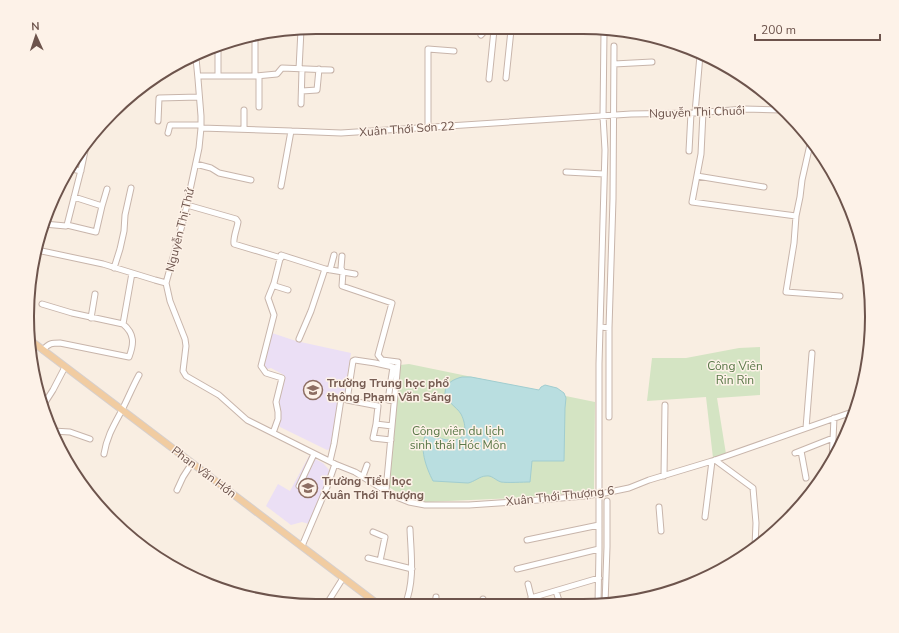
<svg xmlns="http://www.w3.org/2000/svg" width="899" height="633" viewBox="0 0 899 633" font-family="'Nunito Sans',sans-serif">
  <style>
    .education { fill: #ebdff5 }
    .green { fill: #d4e4c3 }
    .water { fill: #b9dee0; stroke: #a1cdd0 }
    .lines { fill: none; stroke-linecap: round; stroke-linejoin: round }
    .minor-casing { stroke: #c8b5ab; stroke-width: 7 }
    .major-casing { stroke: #d6cfcd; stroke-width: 8 }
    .minor { stroke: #fff; stroke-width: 5 }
    .major { stroke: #f1cca1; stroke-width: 6 }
    .labels { text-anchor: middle; stroke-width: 3; stroke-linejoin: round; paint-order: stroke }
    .street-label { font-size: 12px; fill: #6d544c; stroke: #fdf2e8 }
    .park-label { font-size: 12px; fill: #5a7848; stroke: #fdf2e8 }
    .education-label { font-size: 12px; font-weight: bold; fill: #785e54; stroke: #fdf2e8; text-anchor: start }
    .rim { fill: none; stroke: #6d544c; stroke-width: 2 }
  </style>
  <rect width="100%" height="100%" fill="#f9eee2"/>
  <path class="education" d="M 272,333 L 296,341 L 351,353 L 344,396 L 340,396 L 331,449 L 327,450 L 280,427 L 279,423 L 281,416 L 278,401 L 283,385 L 284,375 L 271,368 L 267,369 L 263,365 Z
    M 309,456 L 323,463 L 330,471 L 328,478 L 309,524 L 302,522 L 291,525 L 266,506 L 278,484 L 290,491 Z"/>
  <path class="green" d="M 760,347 L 760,395 L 717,398 L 726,454 L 713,458 L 706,397 L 647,401 L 652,358 L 686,358 L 739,348 Z
    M 409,364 L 595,402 L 594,491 L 517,498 L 426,502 L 401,495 L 389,487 L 400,365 Z"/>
  <path class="water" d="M 462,377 L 471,377 L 539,390 L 541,387 L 545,385 L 557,388 L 564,393 L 566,398 L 565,408 L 564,461 L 532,461 L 530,482 C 523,482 507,483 501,482 C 495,480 492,475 486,476 C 480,476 474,482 468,483 L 433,481 C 426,467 419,449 426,433 L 430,431 C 436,436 441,440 449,440 C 468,442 467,426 461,414 C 457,407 444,400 445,393 C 445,383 454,379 462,377 Z"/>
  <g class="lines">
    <defs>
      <path id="minor" d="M 294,30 L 301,30 L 299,69
        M 301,30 L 318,31
        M 481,35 L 486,30
        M 196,58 L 198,79 L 201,116 L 201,128 L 199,148 L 184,218 L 166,283 L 170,301 L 185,339 L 186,346 L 183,371 L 186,376 L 219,395 L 247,420 L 335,464 L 327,487 L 302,546
        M 614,64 L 652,62
        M 198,76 L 256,76 L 277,74 L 282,68 L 331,70
        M 218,76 L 218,48
        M 255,76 L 255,35
        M 506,78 L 511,30
        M 489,79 L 494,30
        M 302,91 L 317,90 L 319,69
        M 301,104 L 302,69
        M 259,107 L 259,76
        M 703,112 L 701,154 L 692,202 L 796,216 L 794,243 L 786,292 L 840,296
        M 695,113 L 700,55
        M 158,121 L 159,98 L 199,97
        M 201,128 L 291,131 L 341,133 L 631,114 L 695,113 L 744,109 L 781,110
        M 428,128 L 428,49 L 454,51
        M 244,129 L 244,110
        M 168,133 L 170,125 L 201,125
        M 689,151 L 691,113
        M 196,164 L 211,168 L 219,173 L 251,180
        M 72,169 L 81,171
        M 566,172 L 604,174
        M 697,176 L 764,187
        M 281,186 L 291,131
        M 74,197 L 102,206 L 107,189
        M 187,205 L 236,219 L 238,222 C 237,229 233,237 234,244 L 281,258
        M 796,216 L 800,197 L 802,180 L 811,140
        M 44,224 L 66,226 L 67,225 L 81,170 L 86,146
        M 67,225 L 96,232 L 102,206
        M 37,250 L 103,264 L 155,280 L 166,283
        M 342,256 L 341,268 L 343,272 L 342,286 L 392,303 L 378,355 L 382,360 L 398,362 L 386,490
        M 114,268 L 120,249 L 124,231 L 125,215 L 131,188
        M 325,269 L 355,274
        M 330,270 L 334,255
        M 288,290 L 275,286 L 274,283 L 281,255 L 325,269 L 311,311 L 299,339
        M 42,304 L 72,313 L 123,324
        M 91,318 L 95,294
        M 601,327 L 609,328 L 613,199 L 614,46
        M 43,350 C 49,343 52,343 60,343 L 129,357 C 134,344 135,334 123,324 L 132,273
        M 44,404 L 53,390 L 65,367
        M 609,417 L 609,328
        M 376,424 L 373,438 L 391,440
        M 392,426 L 376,424 L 378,406 L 347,400 L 353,361 L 355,360 L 375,363 L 393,367 L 388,400 L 394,401
        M 806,428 L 812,353
        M 53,431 L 70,432 L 90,439
        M 273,433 L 278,419 L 278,412 L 276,402 L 282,378 L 266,373 L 261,366 L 274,315 L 268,298 L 274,283
        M 801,451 L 806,478
        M 795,453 L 833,438
        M 104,454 C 107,436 114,425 122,410 C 128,398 133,386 139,375
        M 715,460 L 753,488 L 756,523 L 755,546
        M 330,461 L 334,444 L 341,399
        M 832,461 L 834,418
        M 335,464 L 355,472 L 394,496 L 409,502 L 425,505 L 469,505 L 527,501 L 584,496 L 605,493 L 629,488 L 649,480 L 712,461 L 855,411
        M 363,476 L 367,465
        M 664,476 L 665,405
        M 299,486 L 314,454
        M 177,490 L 183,477 L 192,463
        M 659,507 L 661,531
        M 790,512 L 790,516
        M 705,517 L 712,461
        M 373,532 L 385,537 L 380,561
        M 527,540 L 599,525
        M 368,558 L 412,569
        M 517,569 L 599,549
        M 528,584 L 533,604
        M 556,591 L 560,604
        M 531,598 L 599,578
        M 483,604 L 483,599
        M 598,604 L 599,550 L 599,364 L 605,150 L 603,116 L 604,32
        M 605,604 L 607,547 L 607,501
        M 326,605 L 343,578
        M 405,605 C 415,580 411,555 410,529
        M 435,605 L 436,597"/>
      <path id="major" d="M 30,340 L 379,605"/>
    </defs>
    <use href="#minor" class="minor-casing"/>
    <use href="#major" class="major-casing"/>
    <use href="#minor" class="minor"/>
    <use href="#major" class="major"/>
  </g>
  <defs>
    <symbol id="school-ring" viewBox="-11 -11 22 22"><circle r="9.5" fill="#fdf2e8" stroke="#8d6e63" stroke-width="1.5"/><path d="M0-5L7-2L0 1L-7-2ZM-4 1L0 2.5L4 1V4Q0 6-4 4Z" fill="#8d6e63"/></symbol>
  </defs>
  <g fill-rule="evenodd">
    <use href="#school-ring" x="302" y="379" width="22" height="22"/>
    <use href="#school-ring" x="297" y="477" width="22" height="22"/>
  </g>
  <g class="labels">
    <g class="street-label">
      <text transform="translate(697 112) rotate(-2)" y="4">Nguyễn Thị Chuồi</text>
      <text transform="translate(407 129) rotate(-4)" y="4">Xuân Thới Sơn 22</text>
      <text transform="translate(180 230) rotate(-76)" y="4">Nguyễn Thị Thử</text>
      <text transform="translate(204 472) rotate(37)" y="4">Phan Văn Hớn</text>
      <text transform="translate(560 496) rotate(-6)" y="4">Xuân Thới Thượng 6</text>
    </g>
    <g class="park-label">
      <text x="735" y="370">Công Viên<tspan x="735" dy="14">Rin Rin</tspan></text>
      <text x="458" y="435">Công viên du lịch<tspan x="458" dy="14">sinh thái Hóc Môn</tspan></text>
    </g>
    <g class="education-label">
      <text x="327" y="387">Trường Trung học phổ<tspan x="327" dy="14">thông Phạm Văn Sáng</tspan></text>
      <text x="322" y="485">Trường Tiểu học<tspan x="322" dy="14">Xuân Thới Thượng</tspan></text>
    </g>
  </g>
  <path d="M0 0H899V633H0ZM316 34H583A282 282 0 0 1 865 316V317A282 282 0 0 1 583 599H316A282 282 0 0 1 34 317V316A282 282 0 0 1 316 34Z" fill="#fdf2e8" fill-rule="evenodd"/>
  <path class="rim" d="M316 34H583A282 282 0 0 1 865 316V317A282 282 0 0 1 583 599H316A282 282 0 0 1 34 317V316A282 282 0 0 1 316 34Z"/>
  <g transform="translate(36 36) rotate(357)" stroke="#fdf2e8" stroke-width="3" paint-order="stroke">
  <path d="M0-3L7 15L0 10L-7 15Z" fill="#6d544c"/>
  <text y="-6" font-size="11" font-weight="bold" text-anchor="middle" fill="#6d544c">N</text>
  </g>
  <path d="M755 34v6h125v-6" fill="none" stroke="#6d544c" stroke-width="2"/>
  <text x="761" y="34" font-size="12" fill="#6d544c" stroke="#fdf2e8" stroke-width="3" paint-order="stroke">200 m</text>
</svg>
